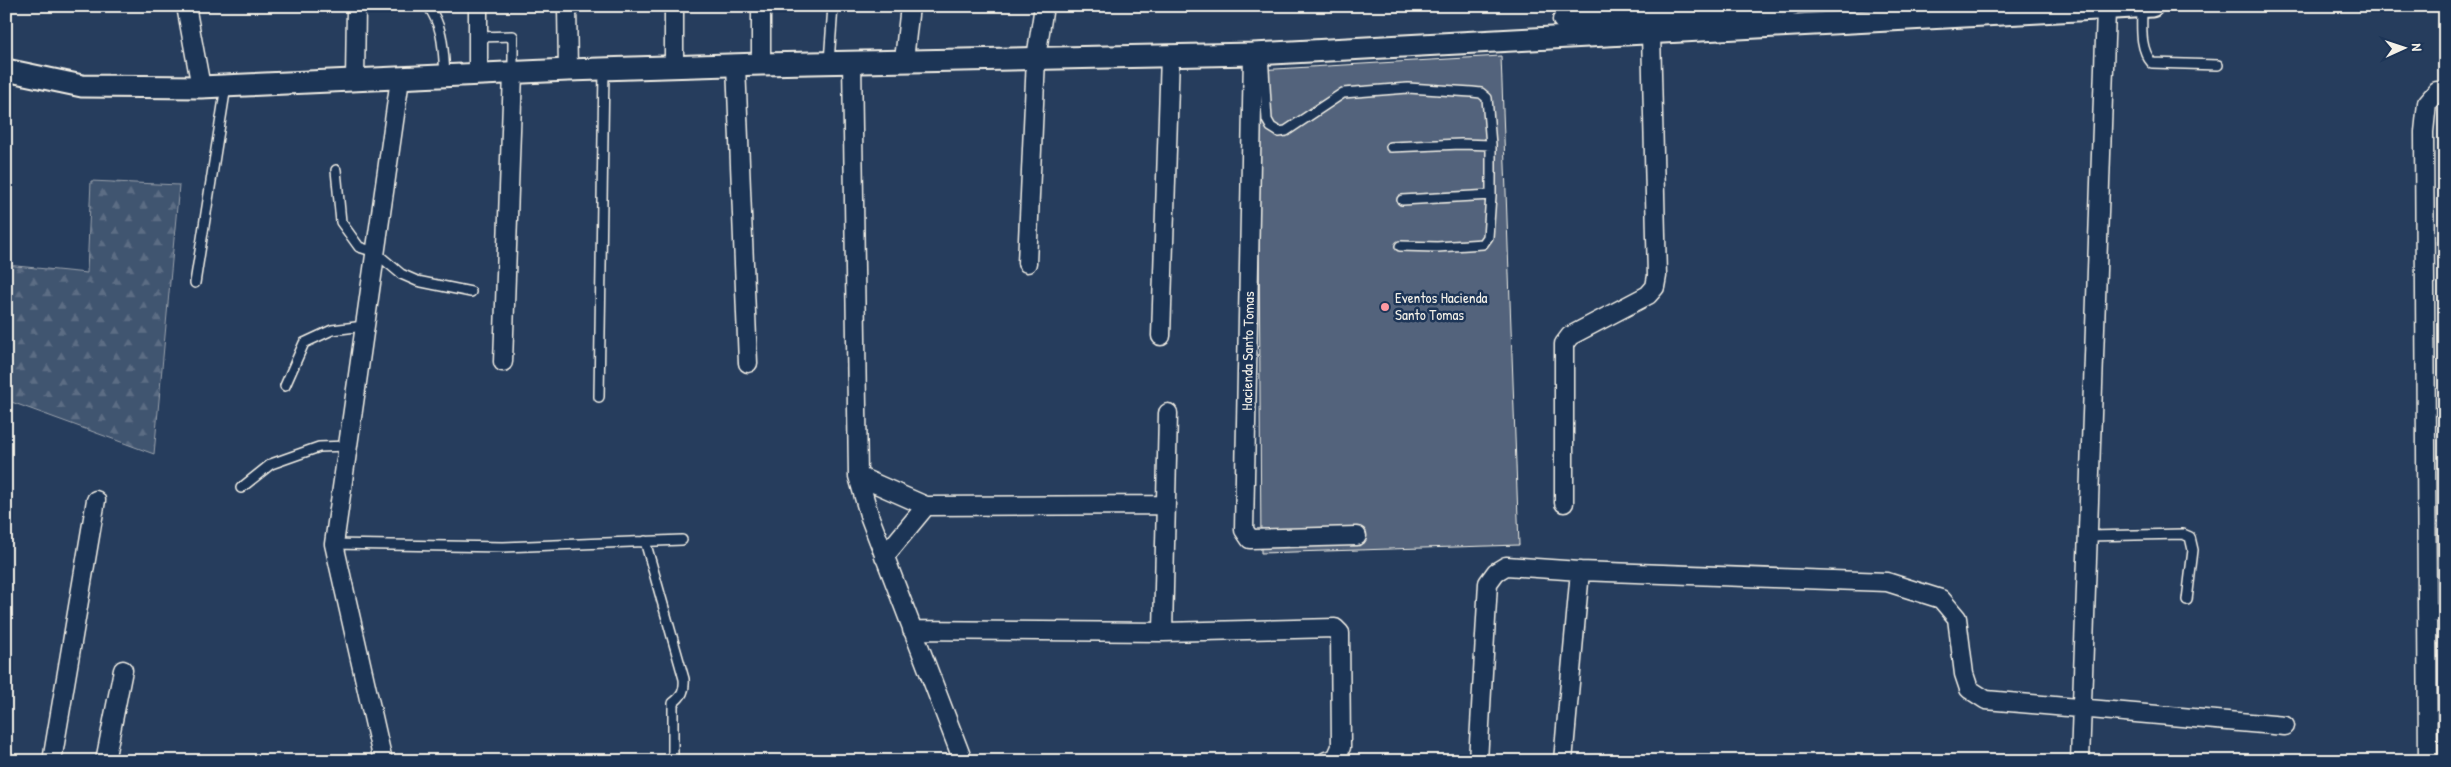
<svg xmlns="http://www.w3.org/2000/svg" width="2451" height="767" viewBox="0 0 2451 767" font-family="'Patrick Hand',sans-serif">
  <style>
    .forest { fill: url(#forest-firs); stroke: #9aa2ac }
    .building { fill: #52647b; stroke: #f4f1e8 }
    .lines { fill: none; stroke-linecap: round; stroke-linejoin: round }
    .service-casing { stroke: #f4f1e8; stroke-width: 12 }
    .minor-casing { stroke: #f4f1e8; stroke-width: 21 }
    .tertiary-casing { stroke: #f4f1e8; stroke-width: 25 }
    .service { stroke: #1d3557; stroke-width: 9 }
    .minor { stroke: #1d3557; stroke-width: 18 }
    .tertiary { stroke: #1d3557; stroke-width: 21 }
    .poi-dot { fill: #ff9aa2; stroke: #1d3557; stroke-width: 2 }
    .labels { text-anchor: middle; stroke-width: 5; stroke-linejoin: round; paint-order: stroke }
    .poi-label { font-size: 15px; fill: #f4f1e8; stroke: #1d3557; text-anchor: start }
    .street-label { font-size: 15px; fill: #f4f1e8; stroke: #1d3557 }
  </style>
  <defs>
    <pattern id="forest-firs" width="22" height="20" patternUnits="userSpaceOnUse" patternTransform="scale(1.25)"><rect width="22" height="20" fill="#40546f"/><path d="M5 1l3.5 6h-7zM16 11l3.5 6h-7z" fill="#5c6d84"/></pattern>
  </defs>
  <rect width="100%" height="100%" fill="#263d5d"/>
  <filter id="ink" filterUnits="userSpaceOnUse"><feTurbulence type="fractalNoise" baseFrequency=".02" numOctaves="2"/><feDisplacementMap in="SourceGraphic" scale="10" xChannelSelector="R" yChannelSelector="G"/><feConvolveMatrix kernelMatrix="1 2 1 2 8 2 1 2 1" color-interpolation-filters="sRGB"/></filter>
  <g filter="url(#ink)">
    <path class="forest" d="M 91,181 L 179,185 L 154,454 L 6,400 L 6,265 L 87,273 Z"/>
    <path class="building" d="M 1501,56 L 1519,545 L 1261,553 L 1258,70 Z"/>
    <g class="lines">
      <defs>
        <path id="service" d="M 428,6 C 444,28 443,49 445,75
          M 2142,7 C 2142,26 2139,48 2152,63 L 2218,65
          M 479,37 L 513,36 L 513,73
          M 1263,53 L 1267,120 L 1271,127 L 1279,132 L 1286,131 L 1343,93 L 1408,88 L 1472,92 L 1481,93 L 1487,98 L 1491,145 L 1461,144 L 1391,147
          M 829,62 L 833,6
          M 336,170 L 341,222 L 359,247 L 375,252 L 401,274 L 417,281 L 471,292
          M 1402,200 L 1491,195 L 1491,145
          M 1400,246 L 1437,247 L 1483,244 L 1488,237 L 1491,195
          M 195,283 L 226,86
          M 285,386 L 304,343 L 332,330 L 364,326
          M 599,397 L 604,70
          M 241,488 L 271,464 L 319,447 L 348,446
          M 2088,536 L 2183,534 L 2190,537 L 2193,550 L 2187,600
          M 645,541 L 684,679 C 685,691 682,696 673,703 L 673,761
          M 334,544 L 503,547 L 682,540"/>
        <path id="minor" d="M 186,6 L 201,87
          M 478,6 L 478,74
          M 567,6 L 568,70
          M 1562,20 L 1792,6
          M 1253,54 L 1244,530 L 1250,539 L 1357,536
          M 904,60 L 910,6
          M 852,61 L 858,476 L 870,518 L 963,761
          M 761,64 L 761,6
          M 736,65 L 748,363
          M 674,67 L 674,6
          M 355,81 L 356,6
          M 1027,263 L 1036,58 L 1044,6
          M 1161,336 L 1170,55
          M 503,362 L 513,73
          M 858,476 L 926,506 L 1166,505
          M 1564,503 L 1564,344 L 1570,336 L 1648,295 L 1655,287 L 1657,276 L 1651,33
          M 884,557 L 926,506
          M 2427,613 L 2445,612
          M 912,630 L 1163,632 L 1335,628 L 1340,633 L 1341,747 L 1336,758 L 1326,761
          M 1163,632 L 1168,413
          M 52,761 L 96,500
          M 105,761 L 123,670
          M 383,761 L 334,544 L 400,79
          M 1478,761 L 1488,583 L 1496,572 L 1506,566 L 1580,571 L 1887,582 L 1941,599 L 1957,618 L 1964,674 L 1969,689 L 1986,700 L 2285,726
          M 1563,761 L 1580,571
          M 2080,761 L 2106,10
          M 2428,761 L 2424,132 L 2427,103 L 2437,91 L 2445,91"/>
        <path id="tertiary" d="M 6,70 L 82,86 L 201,87 L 568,70 L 761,64 L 1253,54 L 2152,6"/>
      </defs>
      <use href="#service" class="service-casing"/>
      <use href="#minor" class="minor-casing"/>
      <use href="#tertiary" class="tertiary-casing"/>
      <use href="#service" class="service"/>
      <use href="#minor" class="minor"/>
      <use href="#tertiary" class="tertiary"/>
    </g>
  </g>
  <circle class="poi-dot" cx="1385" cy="307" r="5"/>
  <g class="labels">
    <g class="poi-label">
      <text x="1395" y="303">Eventos Hacienda<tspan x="1395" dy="17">Santo Tomas</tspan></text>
    </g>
    <g class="street-label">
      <text transform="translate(1248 351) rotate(-89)" y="5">Hacienda Santo Tomas</text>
    </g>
  </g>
  <rect width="2451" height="767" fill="none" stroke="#1d3557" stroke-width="25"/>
  <rect x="12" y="12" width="2426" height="742" fill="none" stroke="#f4f1e8" stroke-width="2" filter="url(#ink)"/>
  <g transform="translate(2404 48) rotate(87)" stroke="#1d3557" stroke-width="4" paint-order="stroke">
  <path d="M0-4L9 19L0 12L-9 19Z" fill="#f4f1e8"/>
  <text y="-8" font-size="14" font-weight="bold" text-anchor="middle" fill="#f4f1e8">N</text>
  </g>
</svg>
